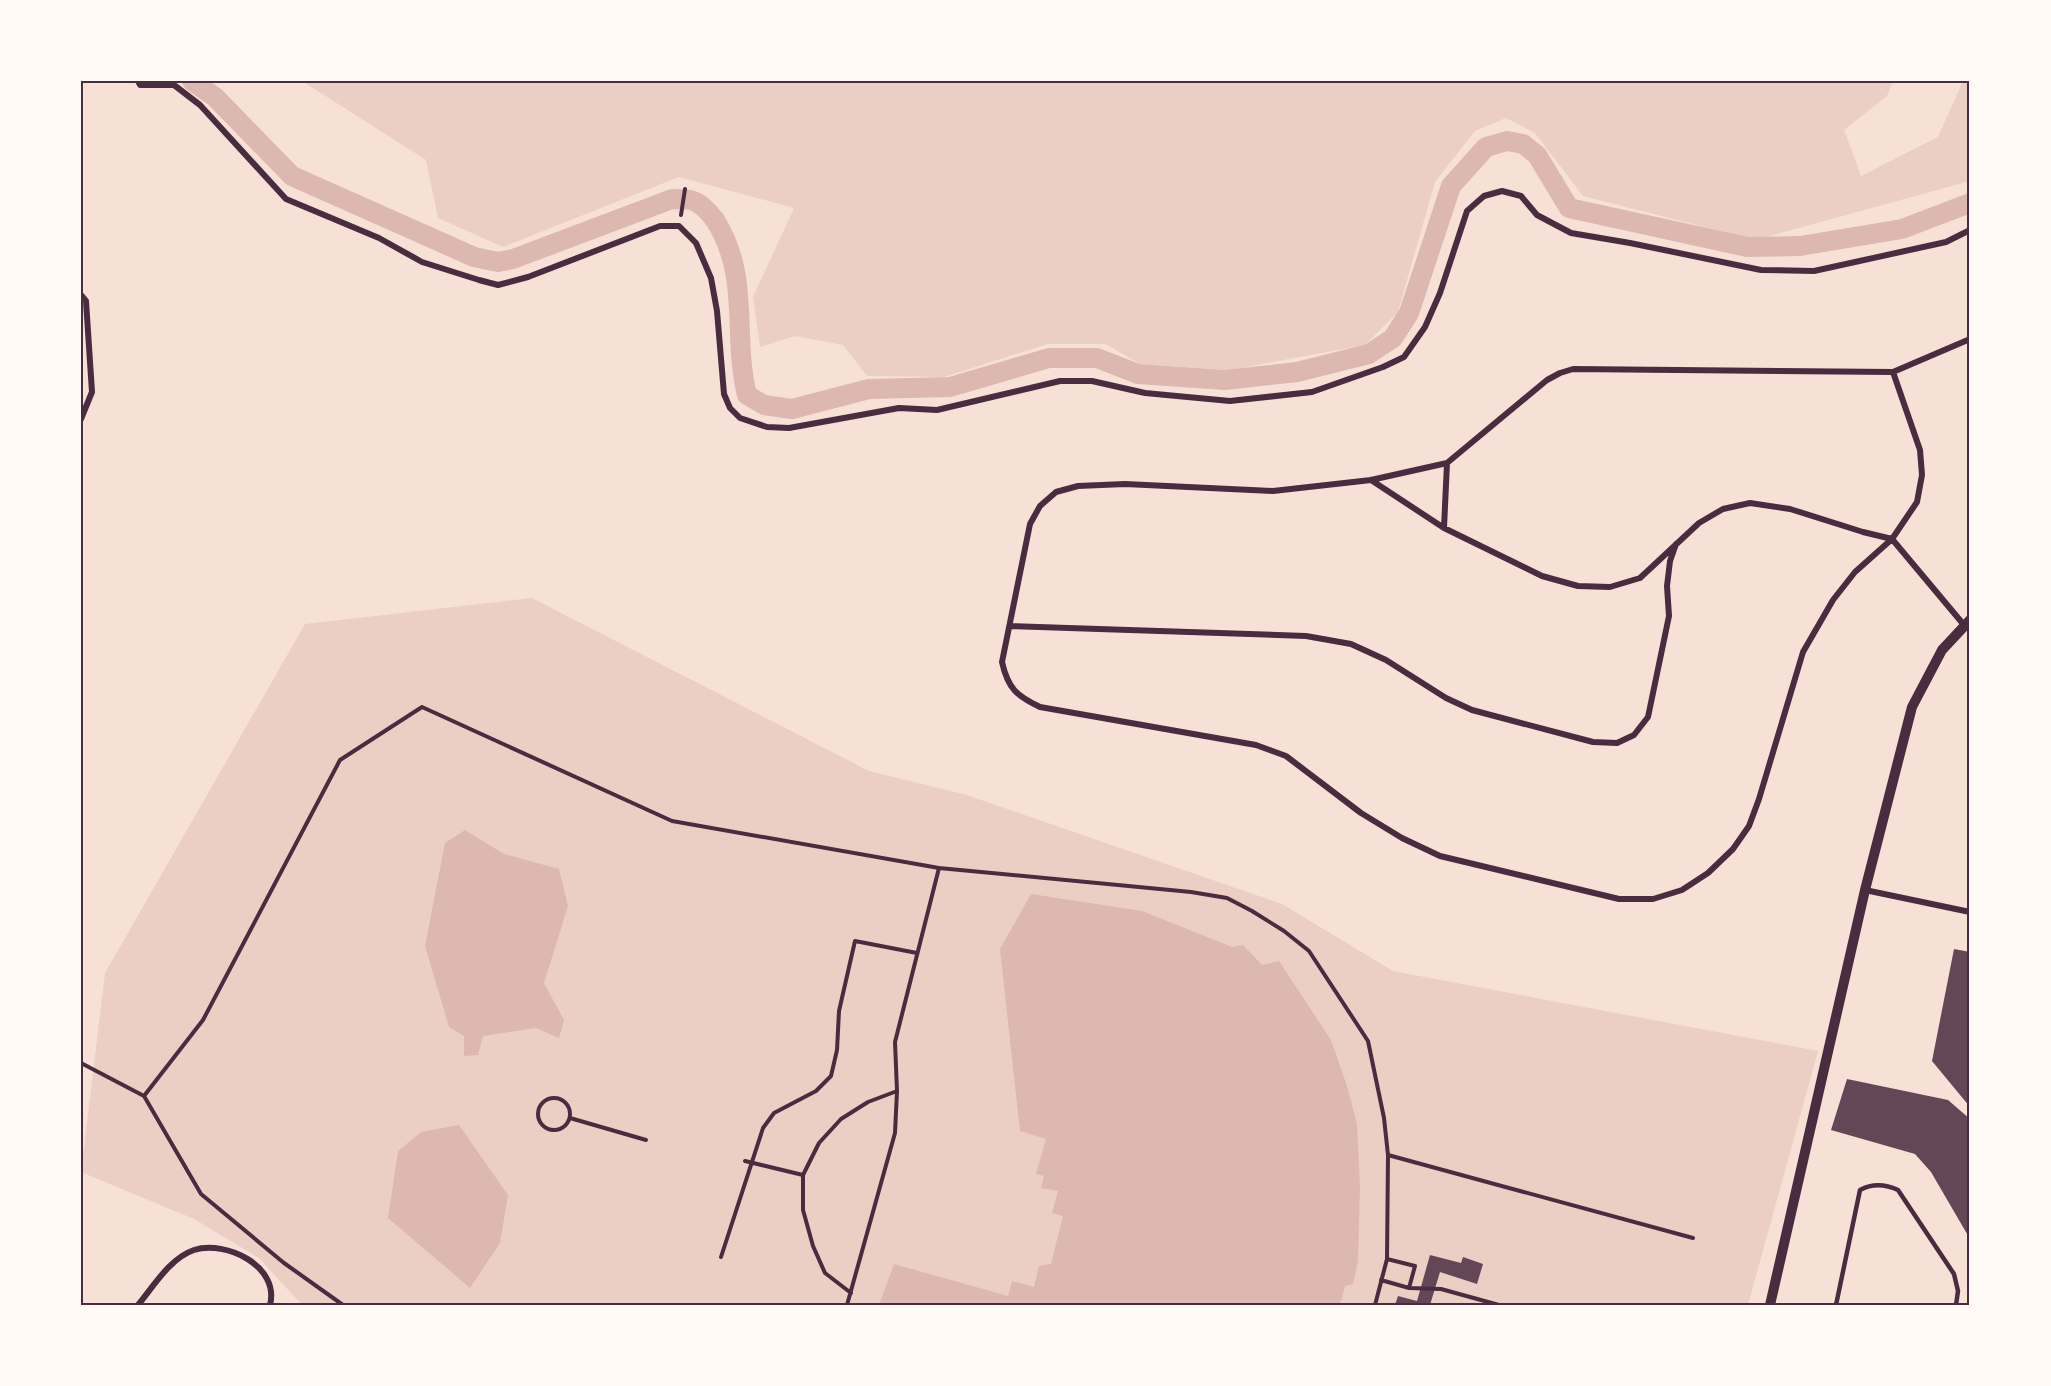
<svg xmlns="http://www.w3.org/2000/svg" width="2051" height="1386" viewBox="0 0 2051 1386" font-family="Signika,sans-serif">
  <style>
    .green { fill: #ebcfc5 }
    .water { fill: #dcb8b0 }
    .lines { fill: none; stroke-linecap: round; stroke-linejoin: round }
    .canal { stroke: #dcb8b0; stroke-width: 20 }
    .building { fill: #644757 }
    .path { stroke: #4a2c40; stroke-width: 4 }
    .service { stroke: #4a2c40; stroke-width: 4.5 }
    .minor { stroke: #4a2c40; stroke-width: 6 }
    .tertiary { stroke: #4a2c40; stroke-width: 10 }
    .neatline { fill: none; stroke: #4a2c40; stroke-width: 2 }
  </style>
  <rect width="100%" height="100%" fill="#f7e1d7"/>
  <path class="green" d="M 302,81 L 1893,81 L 1887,96 L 1844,130 L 1861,176 L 1938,137 L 1963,81 L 1970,81 L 1970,181 L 1755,240 L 1583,196 L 1535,133 L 1506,118 L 1475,131 L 1435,182 L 1398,312 L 1365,345 L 1230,370 L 1140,364 L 1105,344 L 1048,344 L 944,377 L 867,376 L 843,345 L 795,336 L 760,347 L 753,297 L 794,208 L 679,177 L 503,247 L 438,218 L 426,160 Z
    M 532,598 L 869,771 L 967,795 L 1282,904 L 1393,971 L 1818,1051 L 1748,1305 L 302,1305 L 259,1258 L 194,1219 L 81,1172 L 105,973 L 305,624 Z"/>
  <path class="water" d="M 465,830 L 504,854 L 559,869 L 568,906 L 544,983 L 564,1020 L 559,1038 L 536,1028 L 483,1036 L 478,1055 L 464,1056 L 464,1036 L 449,1027 L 425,946 L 445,843 Z
    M 1031,894 L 1142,911 L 1232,947 L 1243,945 L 1262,965 L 1279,961 L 1331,1040 L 1347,1086 L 1357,1124 L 1360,1187 L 1358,1261 L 1353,1284 L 1345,1286 L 1340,1305 L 879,1305 L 894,1264 L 1008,1296 L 1012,1281 L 1034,1287 L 1039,1266 L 1051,1264 L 1063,1216 L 1052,1213 L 1058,1191 L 1041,1188 L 1044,1176 L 1036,1174 L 1046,1139 L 1020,1131 L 1000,949 Z
    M 459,1125 L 508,1195 L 500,1243 L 470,1288 L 388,1218 L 398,1151 L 421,1132 Z"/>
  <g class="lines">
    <path class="canal" d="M 192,81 L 215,97 L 292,176 L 474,257 L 498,262 L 513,259 L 672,199 C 678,199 685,199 691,200 C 701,203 709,212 715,220 C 751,277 732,334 747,395 L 764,405 L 792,409 L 869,389 L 950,387 L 1049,358 L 1097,358 L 1138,374 L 1225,380 L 1297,372 L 1369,354 L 1393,338 L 1409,313 L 1451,186 L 1486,147 L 1507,141 L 1523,144 L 1537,155 L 1569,208 L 1747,247 L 1800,246 L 1902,229 L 1970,203"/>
  </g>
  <path class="building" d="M 1954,949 L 1970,952 L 1970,1107 L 1932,1061 Z
    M 1847,1079 L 1948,1100 L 1970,1119 L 1970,1239 L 1931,1172 L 1915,1154 L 1831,1130 Z
    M 1430,1255 L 1461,1263 L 1463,1257 L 1483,1264 L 1477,1284 L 1440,1272 L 1430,1305 L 1395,1305 L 1398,1296 L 1417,1301 Z"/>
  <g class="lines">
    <path class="path" d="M 681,215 L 685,189
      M 81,1063 L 144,1096
      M538 1114a16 16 0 1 1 32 0a16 16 0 1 1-32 0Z
      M 570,1118 L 646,1140
      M 1388,1155 L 1693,1238
      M 745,1161 L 803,1175
      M 721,1257 L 763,1128 L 774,1113 L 816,1091 L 831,1076 L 837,1050 L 839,1011 L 855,941 L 917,953
      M 1387,1259 L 1415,1266 L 1409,1288
      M 1381,1280 L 1409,1288 L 1441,1289 L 1499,1305
      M 851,1293 L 825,1273 L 813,1246 L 803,1210 L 803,1175 L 819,1143 L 841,1119 L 868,1102 L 897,1091
      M 343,1305 L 284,1263 L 201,1194 L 144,1096 L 203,1020 L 340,760 L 422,707 L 672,821 L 939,868 L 1191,892 L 1227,898 L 1252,911 L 1284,931 L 1309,951 L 1368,1041 L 1384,1118 L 1388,1155 L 1387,1259 L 1375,1305
      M 847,1305 L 895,1133 L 897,1091 L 895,1042 L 939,868"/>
    <path class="service" d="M 1836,1305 L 1860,1190 C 1873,1183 1885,1184 1898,1190 L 1954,1274 L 1958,1291 L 1956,1305"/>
    <path class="minor" d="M 138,81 L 140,85 L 174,85 L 200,105 L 286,199 L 379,238 L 422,262 L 479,280 L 498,285 L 528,277 L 660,226 L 679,226 L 696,243 L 711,278 L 717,311 L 724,394 L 730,408 L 740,418 L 767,427 L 789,428 L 899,408 L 937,410 L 1060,381 L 1092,381 L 1145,393 L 1230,401 L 1312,392 L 1383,367 L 1404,357 L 1425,327 L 1440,293 L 1467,211 L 1484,196 L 1502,191 L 1521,196 L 1537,215 L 1571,233 L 1630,243 L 1761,270 L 1814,271 L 1946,242 L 1970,230
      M 81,295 L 86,301 L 92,392 L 81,419
      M 1893,372 L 1920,450 L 1922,475 L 1917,502 L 1892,539 L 1855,572 L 1833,600 L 1803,652 L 1759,799 L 1749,826 L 1733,849 L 1708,873 L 1682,890 L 1653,899 L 1619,899 L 1440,856 L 1402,838 L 1361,813 L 1286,756 L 1256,745 L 1040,707 C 1017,696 1008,689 1002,662 L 1030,524 L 1040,506 L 1056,492 L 1078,486 L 1125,484 L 1273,491 L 1371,480 L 1447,463 L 1547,380 L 1560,373 L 1573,369 L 1893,372 L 1970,339
      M 1371,480 L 1444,528 L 1542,576 L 1578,586 L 1610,587 L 1640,578 L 1699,523 L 1723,509 L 1750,503 L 1790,509 L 1863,532 L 1892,539 L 1964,625
      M 1444,528 L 1447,463
      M 1010,626 L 1306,636 L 1351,644 L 1386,660 L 1446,698 L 1472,710 L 1593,742 L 1617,743 L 1634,735 L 1648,717 L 1669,616 L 1667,586 L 1670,561 L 1676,544
      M 1865,890 L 1970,912
      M 138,1305 C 153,1287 170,1258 194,1250 C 226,1240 280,1266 270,1305"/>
    <path class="tertiary" d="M 1770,1305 L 1865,890 L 1912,707 L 1942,650 L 1970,620"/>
  </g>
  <rect width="2051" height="1386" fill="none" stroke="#fffaf5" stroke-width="165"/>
  <rect x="82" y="82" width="1886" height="1222" class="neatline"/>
</svg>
